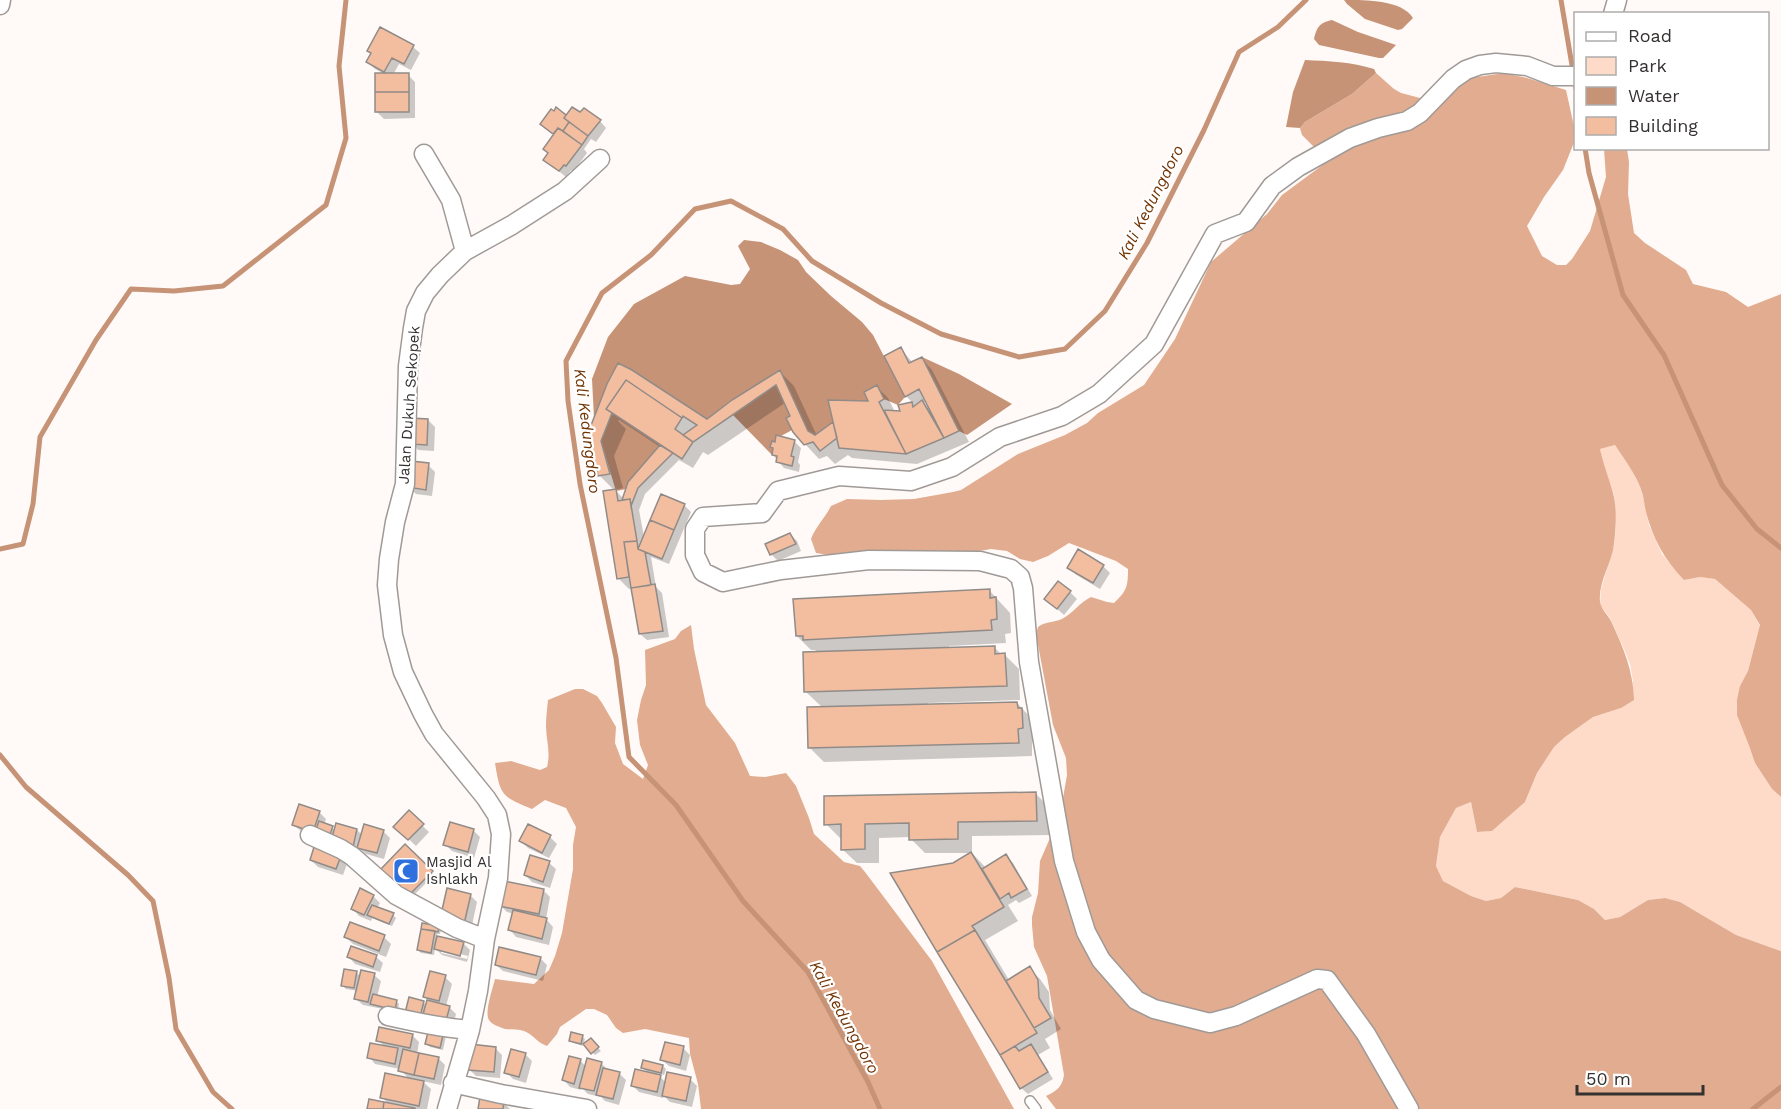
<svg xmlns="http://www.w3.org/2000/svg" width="1781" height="1109" viewBox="0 0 1781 1109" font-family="'Work Sans',sans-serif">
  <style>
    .green { fill: #fedbc8 }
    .forest { fill: #e1ac8f }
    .water { fill: #c69377 }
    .shadow { fill: #0003; fill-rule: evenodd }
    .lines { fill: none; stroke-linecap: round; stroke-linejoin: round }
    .stream { stroke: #c69377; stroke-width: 5 }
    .building { fill: #f3bea0; stroke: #918b88; stroke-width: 1.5 }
    .service-casing { stroke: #a09a97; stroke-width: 12 }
    .minor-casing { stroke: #a09a97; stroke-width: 21 }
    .service { stroke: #fff; stroke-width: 9 }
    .minor { stroke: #fff; stroke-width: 18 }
    .labels { text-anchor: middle; stroke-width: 4.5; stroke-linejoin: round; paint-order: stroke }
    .street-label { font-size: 15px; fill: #343130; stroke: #fff }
    .poi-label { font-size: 15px; fill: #343130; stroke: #fff; text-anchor: start }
    .water-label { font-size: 16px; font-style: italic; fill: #723302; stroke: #fff }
  </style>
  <rect width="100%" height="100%" fill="#fffaf7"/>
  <path class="green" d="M 1615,445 L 1632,470 L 1642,490 L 1649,525 L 1662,554 L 1684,580 L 1700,577 L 1715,579 L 1751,610 L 1760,626 L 1748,671 L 1740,686 L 1755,763 L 1772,789 L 1781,797 L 1781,951 L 1736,935 L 1680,902 L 1665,898 L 1648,900 L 1620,917 L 1605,920 L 1594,909 L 1578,900 L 1515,887 L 1501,898 L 1486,901 L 1471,896 L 1443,881 L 1436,866 L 1440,837 L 1456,808 L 1471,802 L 1477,832 L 1492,831 L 1525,802 L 1537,773 L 1554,747 L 1565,737 L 1593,717 L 1621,708 L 1633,681 L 1630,664 L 1624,649 L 1610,618 L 1600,605 L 1601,589 L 1614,546 L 1616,528 L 1614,495 L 1603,465 L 1600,449 Z"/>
  <path class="forest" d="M 1376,73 L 1394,89 L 1401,93 L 1424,99 L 1449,92 L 1470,78 L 1504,73 L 1527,78 L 1566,90 L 1575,131 L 1575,140 L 1563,170 L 1544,197 L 1527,226 L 1542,256 L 1557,265 L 1566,265 L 1572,259 L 1590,231 L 1606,177 L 1604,149 L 1627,149 L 1629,162 L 1628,194 L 1634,233 L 1645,243 L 1686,270 L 1693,284 L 1726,292 L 1748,307 L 1781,294 L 1781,797 L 1772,789 L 1755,763 L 1750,748 L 1737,715 L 1737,700 L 1740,686 L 1748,671 L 1760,625 L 1751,610 L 1715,579 L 1700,577 L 1684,580 C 1664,559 1653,539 1646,512 C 1644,504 1644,496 1641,489 C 1635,473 1624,459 1615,445 L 1600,449 C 1603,464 1609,478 1613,493 C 1617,508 1616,529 1614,544 C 1612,563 1598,582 1600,602 C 1601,609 1608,615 1611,621 C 1624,649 1633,670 1634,700 L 1621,708 L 1593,717 L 1565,737 L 1554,747 L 1537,773 L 1525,802 L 1492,831 L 1477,832 L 1471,802 L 1456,808 L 1440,837 L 1436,866 L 1443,881 L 1471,896 L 1486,901 L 1501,898 L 1515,887 L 1578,900 L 1594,909 L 1605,920 L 1620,917 L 1648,900 L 1665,898 L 1680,902 L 1736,935 L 1781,951 L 1781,1109 L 1056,1109 L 1046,1096 C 1056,1091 1062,1088 1064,1075 L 1047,976 L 1034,947 L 1032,925 L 1032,917 L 1038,893 L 1040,861 L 1060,815 L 1067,775 L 1066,758 L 1053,725 L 1036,634 L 1038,627 C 1046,621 1053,623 1062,619 C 1072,614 1079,603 1091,597 L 1107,602 L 1114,603 C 1127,591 1128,586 1128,569 L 1116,561 L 1069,543 L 1048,556 L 1033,562 L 1020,559 L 1007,551 L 991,549 L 952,556 L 855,559 L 816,553 L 811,539 C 816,526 825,518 831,506 L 847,499 L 881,500 L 914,499 L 953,492 L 961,490 L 1018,454 L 1065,435 L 1087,423 L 1098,413 L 1144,385 L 1175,339 L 1211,262 L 1267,214 L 1282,195 L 1328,161 L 1302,135 L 1300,128 L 1305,122 L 1352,94 Z
    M 691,625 L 694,649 L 706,705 L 735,743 L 750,776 L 765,777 L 786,773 L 796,786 L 809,818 L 814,834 L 844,862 L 860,866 L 865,872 L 932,961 L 1014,1109 L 701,1109 L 698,1084 L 690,1054 L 689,1038 L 645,1029 L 623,1033 L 616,1028 L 607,1015 L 594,1009 L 586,1009 L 560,1027 L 557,1034 L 547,1046 C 537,1043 533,1034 524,1031 C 518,1029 511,1030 505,1029 C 500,1027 492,1025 489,1020 C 484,1012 493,988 495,979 L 534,984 L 549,970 L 555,956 L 562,933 L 573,869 L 573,845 L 576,827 L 566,808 L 545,800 L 532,809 C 502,797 500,795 495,763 L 511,761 L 540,770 L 547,767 C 551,752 546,740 546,726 C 546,718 547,709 548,700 L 575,689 L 583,689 L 597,696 L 602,703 L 616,727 L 615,743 L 623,764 L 643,779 L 648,765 L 640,745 L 637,720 L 641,700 L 646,685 L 645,650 L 675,639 L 681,631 Z"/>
  <path class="water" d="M 1344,0 C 1367,0 1402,0 1413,18 L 1402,29 L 1398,30 L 1365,19 L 1347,4 Z
    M 1332,20 L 1358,32 L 1396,45 L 1383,58 L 1379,58 L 1319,45 L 1314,39 C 1317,27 1319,23 1332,20 Z
    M 1305,60 C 1328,61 1352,62 1374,69 L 1376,73 L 1352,94 L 1305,122 L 1300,128 L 1286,127 L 1293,92 Z
    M 744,240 L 761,242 L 780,250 L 798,260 L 806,272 L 831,296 L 862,322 L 873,335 L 905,397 L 898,405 L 884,399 L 877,386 L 864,392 L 868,401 L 828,401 L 833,422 L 815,435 L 808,431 L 780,370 L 707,419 L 632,370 L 619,363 L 607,384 L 594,418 L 592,379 L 608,337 L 634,304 L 685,276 L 731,285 L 740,284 L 750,269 L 738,246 Z
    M 922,357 L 959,374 L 1012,404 L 967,435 L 959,431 Z
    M 776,385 L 790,416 L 786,418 L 792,430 L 781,436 L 777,435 L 775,442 L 772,442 L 770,447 L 773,448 L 772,455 L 733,415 Z
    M 612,413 L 660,445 L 626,489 L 616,491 L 601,441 Z"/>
  <path class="shadow" d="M 381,29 L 413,47 L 420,53 L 411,70 L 399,64 L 393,75 L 408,75 L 415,82 L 415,118 L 384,119 L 377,112 L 386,75 L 375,69 L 368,62 Z
    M 557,109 L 567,117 L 600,121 L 606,128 L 596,142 L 591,139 L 584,149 L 587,153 L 573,172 L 571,170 L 566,177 L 545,160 L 550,154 L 555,135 L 542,124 Z
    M 901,349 L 913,363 L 922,359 L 932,370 L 969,442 L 917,464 L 852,458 L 848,455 L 835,464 L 827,456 L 819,459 L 805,444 L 785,403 L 708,455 L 703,452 L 693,468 L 679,460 L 645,494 L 639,510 L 644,537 L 684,505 L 691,512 L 669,564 L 651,557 L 656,587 L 662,593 L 669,637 L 647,640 L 640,634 L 633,588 L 629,589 L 618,578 L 614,490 L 599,475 L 590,434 L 609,385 L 707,421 L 780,372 L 794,386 L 817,436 L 835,423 L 871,403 L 877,387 L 888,398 L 895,412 L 902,412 L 900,406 L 913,403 L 906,396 ZM 927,401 L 930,410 L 923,403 ZM 619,420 L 660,447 L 624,499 L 615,490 L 623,488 L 614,456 L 626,429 L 618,421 Z
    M 428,420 L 435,427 L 434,451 L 418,450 L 412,443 Z
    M 794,441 L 801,448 L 798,462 L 800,465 L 799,472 L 784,468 L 773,455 L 775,450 L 772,447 L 776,444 Z
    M 428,465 L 435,472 L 432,496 L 416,494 L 409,487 Z
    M 790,534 L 797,541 L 801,551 L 778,561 L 772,555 L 767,545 Z
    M 1078,551 L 1103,566 L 1110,573 L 1100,589 L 1075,574 L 1069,567 Z
    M 989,590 L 1010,613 L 1011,633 L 1005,634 L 1006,643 L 949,646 L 949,649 L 995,648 L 1002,655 L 1005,655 L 1019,669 L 1020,700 L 928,703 L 928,706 L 1017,703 L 1031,718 L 1037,742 L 1032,742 L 1032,756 L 824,762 L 810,748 L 823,708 L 806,692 L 818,653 L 815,650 L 811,650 L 797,636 Z
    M 1070,592 L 1077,599 L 1064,615 L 1046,599 Z
    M 1036,794 L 1050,808 L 1051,835 L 972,836 L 972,853 L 925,853 L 911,839 L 911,837 L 879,838 L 879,863 L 857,863 L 842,849 L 842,838 L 840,838 L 826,824 Z
    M 319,812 L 326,819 L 324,825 L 332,828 L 336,831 L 357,830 L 362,835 L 383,831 L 390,838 L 384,859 L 366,854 L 360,849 L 359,853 L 301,831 L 294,825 ZM 339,842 L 360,847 L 360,850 L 339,845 Z
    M 409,813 L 429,832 L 416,846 L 396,827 Z
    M 473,830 L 480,837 L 474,858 L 452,851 L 445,844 Z
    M 550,837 L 557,844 L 549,858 L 528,848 L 521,841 Z
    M 405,847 L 434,875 L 411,898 Z
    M 972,853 L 986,868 L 1006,856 L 1013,863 L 1032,896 L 1019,903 L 1016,900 L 1008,905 L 1018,921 L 985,940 L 1009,980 L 1029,968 L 1040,979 L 1049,992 L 1050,1010 L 1061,1029 L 1045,1039 L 1050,1048 L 1038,1055 L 1053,1079 L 1028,1094 L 1021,1088 L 892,874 L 953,864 Z
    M 340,857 L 347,864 L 343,875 L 318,867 L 311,860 Z
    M 549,863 L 556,869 L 550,888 L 532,882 L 525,875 Z
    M 543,890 L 550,897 L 546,919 L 553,927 L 549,945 L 516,937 L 510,930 L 514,914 L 507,912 L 500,905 Z
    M 470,895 L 477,902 L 471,930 L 449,925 Z
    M 373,896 L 380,903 L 377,908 L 393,915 L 396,918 L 392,926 L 372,918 L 371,921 L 359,916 L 353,909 Z
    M 351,924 L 384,937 L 391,944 L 386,957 L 353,944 L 346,937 Z
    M 438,927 L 441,930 L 440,934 L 437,934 L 437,937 L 463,943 L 470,950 L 467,962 L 442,955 L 435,948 L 434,955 L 421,953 L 418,950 ZM 441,949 L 468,956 L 467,959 L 441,953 Z
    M 349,957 L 376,957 L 383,963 L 380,972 L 355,964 Z
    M 540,958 L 547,965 L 543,981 L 503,971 L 496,965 Z
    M 356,972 L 361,977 L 374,975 L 381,981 L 377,997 L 396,1001 L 399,1004 L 398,1012 L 363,1005 L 356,999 L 358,991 L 346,989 L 343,986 Z
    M 445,977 L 452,984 L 446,1006 L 449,1007 L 456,1014 L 452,1030 L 410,1016 L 423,1002 L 427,1006 L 428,1000 L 425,997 Z
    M 430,1030 L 446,1036 L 443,1050 L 430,1047 L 427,1044 Z
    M 412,1035 L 419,1042 L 417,1054 L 438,1058 L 445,1065 L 441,1085 L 422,1081 L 431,1089 L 427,1109 L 369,1109 L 389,1105 L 382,1097 L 409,1079 L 400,1069 L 375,1064 L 369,1057 L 385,1047 L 378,1040 Z
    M 582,1036 L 585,1039 L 583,1046 L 574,1043 L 571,1040 Z
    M 591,1040 L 601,1051 L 595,1055 L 585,1045 Z
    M 495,1048 L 502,1055 L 500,1078 L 476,1076 L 469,1069 Z
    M 683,1048 L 690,1055 L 686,1071 L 669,1066 L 662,1060 Z
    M 525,1054 L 532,1061 L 526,1083 L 513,1079 L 506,1072 Z
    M 580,1060 L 586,1067 L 601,1063 L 609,1071 L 619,1073 L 626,1080 L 619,1105 L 605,1101 L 601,1097 L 588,1094 L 581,1087 L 581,1090 L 570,1087 L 564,1080 Z
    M 663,1066 L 666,1069 L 664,1075 L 657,1073 L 666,1083 L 690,1079 L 697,1086 L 692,1107 L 670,1102 L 664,1096 L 663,1098 L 639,1092 L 632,1085 L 649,1074 L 643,1068 Z
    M 503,1102 L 510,1109 L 479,1109 Z"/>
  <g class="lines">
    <path class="stream" d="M 1561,0 L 1576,89
      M 1585,148 L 1589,173 L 1623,295 L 1664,355 L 1722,485 L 1757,529 L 1781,548
      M 0,549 L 23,544 L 33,504 L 40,437 L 96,340 L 131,289 L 174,291 L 223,286 L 326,205 L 346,138 L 339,66 L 346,0
      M 0,755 L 26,787 L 128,875 L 153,901 L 169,978 L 176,1029 L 213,1092 L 232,1109
      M 880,1109 L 868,1082 L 808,972 L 743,901 L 676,805 L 629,757 L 616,658 L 580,484 L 568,401 L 566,361 L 602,293 L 651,255 L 695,209 L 731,201 L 783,229 L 812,261 L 881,303 L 941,334 L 1019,357 L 1065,349 L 1105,311 L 1147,243 L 1204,130 L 1239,52 L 1278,27 L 1306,0
      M 1753,1109 L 1781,1087"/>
  </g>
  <path class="building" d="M 380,27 L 414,45 L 404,64 L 392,58 L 384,72 L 366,62 L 371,53 L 367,51 Z
    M 375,73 L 409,73 L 409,92 L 375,92 Z
    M 375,92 L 409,92 L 409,112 L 375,112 Z
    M 556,107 L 566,115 L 564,118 L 569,122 L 563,131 L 558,128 L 553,134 L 540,124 L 551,109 L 554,111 Z
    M 572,107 L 580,112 L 584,108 L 601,120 L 588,136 L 564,118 Z
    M 569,122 L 588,136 L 582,145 L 563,131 Z
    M 558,128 L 582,145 L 566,166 L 564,165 L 559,171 L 543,160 L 548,153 L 543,149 Z
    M 901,347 L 909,363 L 922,357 L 959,431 L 944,438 L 919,389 L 905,397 L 884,356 Z
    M 618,363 L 632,370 L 707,419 L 732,400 L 780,370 L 808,431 L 815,435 L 833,422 L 837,438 L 820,451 L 813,442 L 804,445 L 793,432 L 786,418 L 790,416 L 776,385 L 693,442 L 683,435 L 697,425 L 683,416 L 682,418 L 626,380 L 606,409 L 612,413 L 601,441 L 610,474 L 598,476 L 588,433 L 607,384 Z
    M 626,380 L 682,418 L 675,429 L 693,442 L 682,459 L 606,409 Z
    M 877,385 L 884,399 L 879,402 L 906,454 L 839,448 L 828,400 L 868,401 L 864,392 Z
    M 922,400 L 944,438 L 906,454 L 884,410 L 900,411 L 898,405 L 912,402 L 913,407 Z
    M 411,418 L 428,419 L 427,445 L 410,444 Z
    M 776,435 L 795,440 L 791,456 L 794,457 L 792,466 L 776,462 L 777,456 L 772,455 L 773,448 L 770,447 L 772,441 L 775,442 Z
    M 660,445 L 673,453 L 638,488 L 631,506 L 630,499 L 622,500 L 628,482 Z
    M 411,461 L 429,463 L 426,490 L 407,487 Z
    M 616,489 L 618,501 L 630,499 L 637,541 L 624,542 L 629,577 L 617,579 L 603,491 Z
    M 661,494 L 685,504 L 674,530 L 650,520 Z
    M 650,520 L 674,530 L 662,559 L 638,549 Z
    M 790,533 L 796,544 L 770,555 L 765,544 Z
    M 637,541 L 638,549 L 645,552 L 651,585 L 631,588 L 624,542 Z
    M 1078,549 L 1104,565 L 1093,583 L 1067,568 Z
    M 1058,581 L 1071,591 L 1057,609 L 1044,599 Z
    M 655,584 L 663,631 L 639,634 L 631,588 Z
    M 990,589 L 990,598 L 996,597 L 997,619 L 991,620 L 992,630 L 803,640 L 803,636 L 796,636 L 793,599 Z
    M 995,646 L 995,654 L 1005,653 L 1007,686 L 804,692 L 803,652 Z
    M 1017,702 L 1018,708 L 1022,708 L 1023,728 L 1018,729 L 1019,743 L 808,748 L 807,707 Z
    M 1036,792 L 1037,821 L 958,822 L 958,839 L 909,840 L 909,823 L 865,824 L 865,849 L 841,850 L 841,824 L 824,825 L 824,796 Z
    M 299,804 L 320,811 L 313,832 L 292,825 Z
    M 409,810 L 424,824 L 408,840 L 393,827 Z
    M 319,821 L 333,826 L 328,840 L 314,835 Z
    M 450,822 L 474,829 L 468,852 L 443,845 Z
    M 336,823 L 357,829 L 353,847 L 331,841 Z
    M 364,824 L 384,830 L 377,853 L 357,848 Z
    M 528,824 L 551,835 L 542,853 L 519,841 Z
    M 405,844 L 433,871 L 407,897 L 380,870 Z
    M 314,847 L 341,856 L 336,869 L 310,860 Z
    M 971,852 L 1004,907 L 972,926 L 975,930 L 937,952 L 890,873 L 953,863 Z
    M 1006,854 L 1027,889 L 1011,898 L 1009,893 L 1000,899 L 982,869 Z
    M 530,855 L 550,861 L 543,882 L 524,875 Z
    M 504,881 L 544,889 L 539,914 L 499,906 Z
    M 360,888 L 374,895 L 364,915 L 351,909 Z
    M 447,888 L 471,894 L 464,924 L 440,919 Z
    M 372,905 L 394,913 L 389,924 L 367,915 Z
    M 513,910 L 547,918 L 542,939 L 508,930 Z
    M 350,922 L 385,935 L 379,951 L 344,937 Z
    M 422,923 L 439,926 L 438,932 L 421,929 Z
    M 421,929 L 435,931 L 431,953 L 417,950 Z
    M 975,930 L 1037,1033 L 1000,1055 L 937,952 Z
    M 437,936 L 464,942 L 460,956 L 434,949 Z
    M 351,946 L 377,955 L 373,967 L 347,957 Z
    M 499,947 L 541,957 L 536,975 L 495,965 Z
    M 1030,966 L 1038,980 L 1039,998 L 1051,1018 L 1034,1028 L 1006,981 Z
    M 344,969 L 357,971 L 354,988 L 341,986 Z
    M 361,970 L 375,973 L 368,1002 L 354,999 Z
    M 430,971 L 446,975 L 439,1001 L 423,997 Z
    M 373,994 L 397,1000 L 395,1010 L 370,1004 Z
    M 409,997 L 424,1001 L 420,1017 L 405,1013 Z
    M 427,1000 L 450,1006 L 445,1024 L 422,1018 Z
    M 379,1027 L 413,1034 L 410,1048 L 376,1041 Z
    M 429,1028 L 444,1031 L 440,1048 L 425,1044 Z
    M 571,1032 L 583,1035 L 581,1044 L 569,1041 Z
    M 591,1038 L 599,1047 L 591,1054 L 583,1044 Z
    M 665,1042 L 684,1046 L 680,1065 L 660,1060 Z
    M 370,1043 L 398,1048 L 395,1064 L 367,1058 Z
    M 470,1044 L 496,1047 L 494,1072 L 467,1070 Z
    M 1031,1044 L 1048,1072 L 1020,1089 L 1000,1055 L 1015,1046 L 1019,1051 Z
    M 403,1049 L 419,1053 L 414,1075 L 398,1071 Z
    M 511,1049 L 526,1053 L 519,1077 L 504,1073 Z
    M 419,1053 L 439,1057 L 434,1079 L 414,1075 Z
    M 569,1056 L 581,1059 L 574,1084 L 562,1080 Z
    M 587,1058 L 602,1062 L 594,1091 L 579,1088 Z
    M 643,1060 L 663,1065 L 661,1073 L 641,1068 Z
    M 603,1068 L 620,1072 L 613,1099 L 596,1095 Z
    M 635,1069 L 661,1075 L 657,1092 L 631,1086 Z
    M 667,1072 L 691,1077 L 686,1101 L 662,1096 Z
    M 385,1073 L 424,1081 L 419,1106 L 380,1098 Z
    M 480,1097 L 504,1101 L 503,1109 L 478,1109 Z
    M 369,1099 L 384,1102 L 383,1109 L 367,1109 Z
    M 384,1102 L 415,1108 L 415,1109 L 383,1109 Z"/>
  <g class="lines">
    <defs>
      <path id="service" d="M 1030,1101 L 1036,1109"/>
      <path id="minor" d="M 0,5 L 1,0
        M 1613,14 L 1617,0
        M 424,154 L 451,200 L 465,251
        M 310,835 L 341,849 L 352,856 L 396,895 L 457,928 L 485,939
        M 388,1016 C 415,1022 442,1028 470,1030
        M 453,1083 L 501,1094 L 587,1109
        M 447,1109 L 470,1030 L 478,991 L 485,939 L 498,878 L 501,834 L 497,815 L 486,798 L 434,734 L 423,714 L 403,672 L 393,635 L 387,585 L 389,559 L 395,522 L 405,484 L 408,366 L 413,328 L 416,311 L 425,293 L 440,275 L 465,251 L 512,225 L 565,191 L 600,159
        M 1409,1109 L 1366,1034 L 1327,980 L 1317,979 L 1236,1016 L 1210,1023 L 1154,1009 L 1136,1000 L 1101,960 L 1086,932 L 1064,861 L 1029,662 L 1023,588 L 1020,577 L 1011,569 L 980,561 L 869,560 L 781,570 L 723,582 L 703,572 L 695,555 L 695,529 L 703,517 L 762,513 L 778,491 L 839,476 L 911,481 L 952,467 L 1000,437 L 1062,416 L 1099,394 L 1154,344 L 1215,234 L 1246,222 L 1272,186 L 1298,167 L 1350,138 L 1378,128 L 1407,121 L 1420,113 L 1453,79 L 1466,70 L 1480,65 L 1496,63 L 1527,66 L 1553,76 L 1576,76"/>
    </defs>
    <use href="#service" class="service-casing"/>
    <use href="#minor" class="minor-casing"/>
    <use href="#service" class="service"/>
    <use href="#minor" class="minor"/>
  </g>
  <defs>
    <symbol id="mosque-square" viewBox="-11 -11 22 22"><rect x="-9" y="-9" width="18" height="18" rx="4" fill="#2e70dd" stroke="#fff"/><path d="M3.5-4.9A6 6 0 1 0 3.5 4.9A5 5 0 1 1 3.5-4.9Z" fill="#fff"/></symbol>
  </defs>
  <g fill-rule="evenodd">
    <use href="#mosque-square" x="391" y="856" width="30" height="30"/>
  </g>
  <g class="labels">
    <g class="street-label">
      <text transform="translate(409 405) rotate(-86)" y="5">Jalan Dukuh Sekopek</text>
    </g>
    <g class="poi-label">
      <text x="426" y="867">Masjid Al<tspan x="426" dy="17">Ishlakh</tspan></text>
    </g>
    <g class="water-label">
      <text transform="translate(1150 202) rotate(-63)" y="6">Kali Kedungdoro</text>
      <text transform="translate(588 431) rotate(83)" y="6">Kali Kedungdoro</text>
      <text transform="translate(845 1017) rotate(61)" y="6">Kali Kedungdoro</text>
    </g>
  </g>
  <rect x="1574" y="12" width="195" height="138" fill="#ffffff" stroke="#aeadac" stroke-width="1.5"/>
  <rect x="1586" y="32" width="30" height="9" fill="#ffffff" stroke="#aeadac" stroke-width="1.5"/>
  <text x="1628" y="42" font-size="18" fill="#343130">Road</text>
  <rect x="1586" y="57" width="30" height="18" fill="#fedbc8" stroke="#aeadac" stroke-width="1.5"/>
  <text x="1628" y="72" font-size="18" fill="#343130">Park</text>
  <rect x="1586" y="87" width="30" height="18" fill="#c69377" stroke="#aeadac" stroke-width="1.5"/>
  <text x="1628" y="102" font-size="18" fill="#343130">Water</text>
  <rect x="1586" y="117" width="30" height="18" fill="#f3bea0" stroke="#aeadac" stroke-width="1.5"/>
  <text x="1628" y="132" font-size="18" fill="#343130">Building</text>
  <path d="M1577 1085v9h126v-9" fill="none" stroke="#343130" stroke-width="3"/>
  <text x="1586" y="1085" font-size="18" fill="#343130" stroke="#ffffff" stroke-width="4.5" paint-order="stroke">50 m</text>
</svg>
